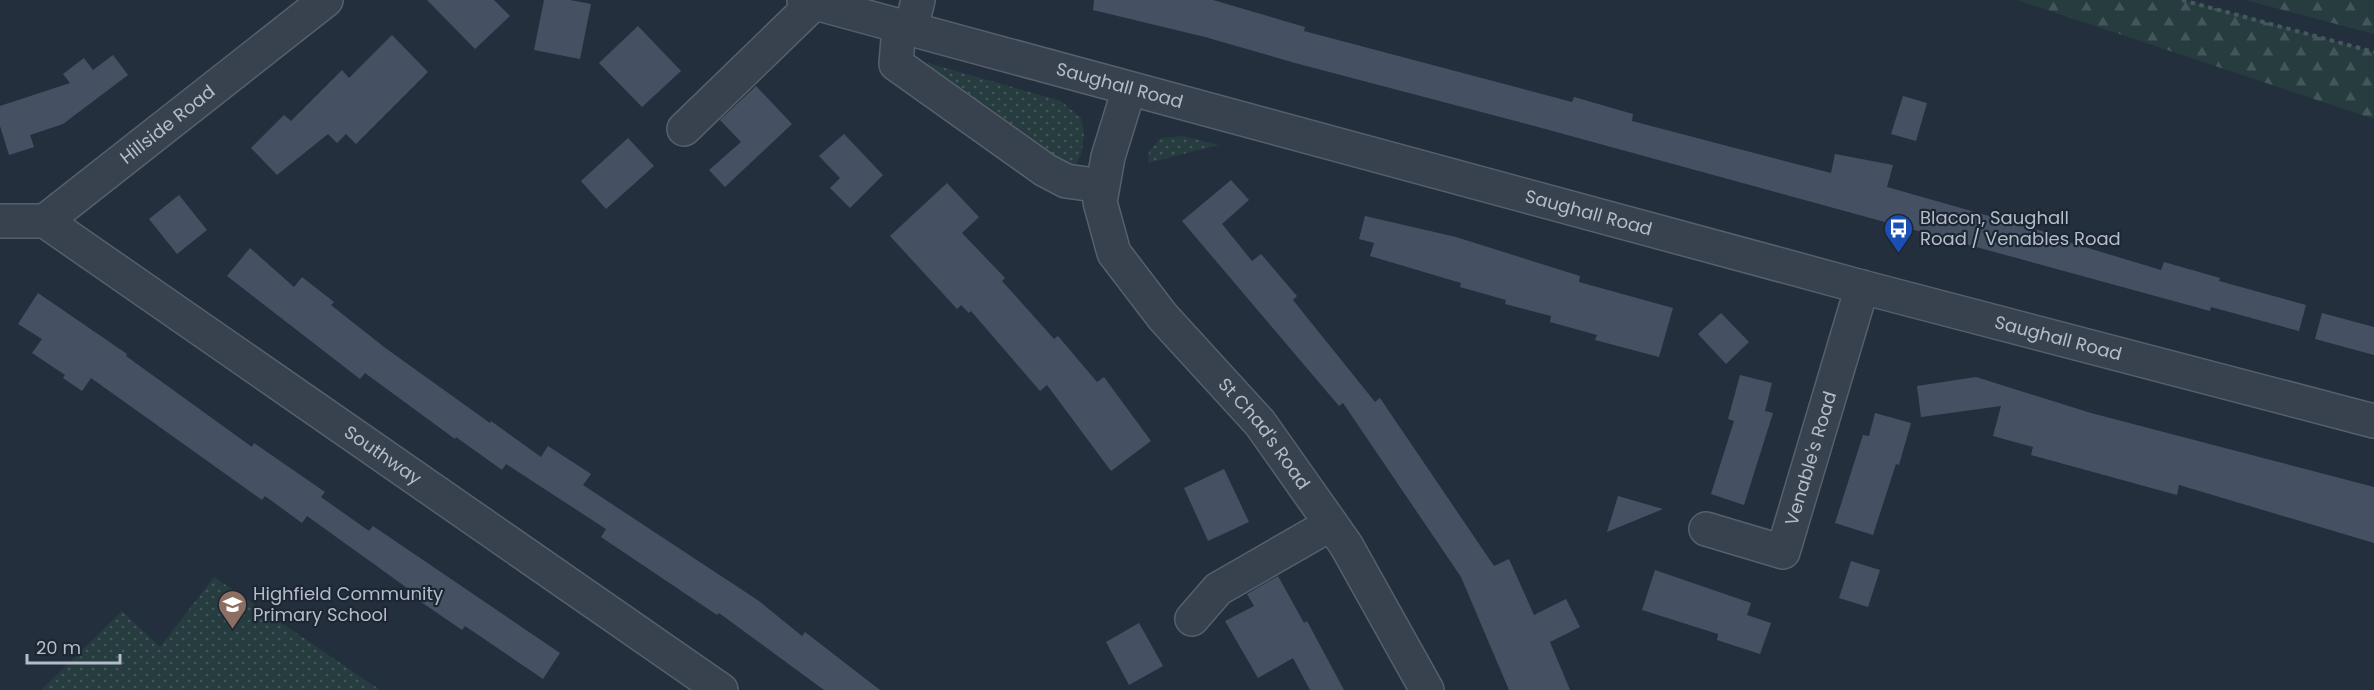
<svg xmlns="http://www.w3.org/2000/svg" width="2374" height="690" viewBox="0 0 2374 690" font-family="Poppins,sans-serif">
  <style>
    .grass { fill: url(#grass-dots) }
    .forest { fill: url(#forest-firs) }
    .building { fill: #455162 }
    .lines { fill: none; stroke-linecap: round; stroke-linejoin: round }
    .minor-casing { stroke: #565f6c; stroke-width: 36 }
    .path { stroke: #44595c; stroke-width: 4; stroke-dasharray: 4.5 4.5; stroke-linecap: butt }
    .minor { stroke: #38414e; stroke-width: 33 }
    .labels { text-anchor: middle; stroke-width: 4.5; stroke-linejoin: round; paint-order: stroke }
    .street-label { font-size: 18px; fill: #b4bcc9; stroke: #1d2633 }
    .poi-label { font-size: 18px; fill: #b4bcc9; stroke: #1d2633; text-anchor: start }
  </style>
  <defs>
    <pattern id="grass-dots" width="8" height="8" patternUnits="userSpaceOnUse" patternTransform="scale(1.5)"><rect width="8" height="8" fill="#263c3f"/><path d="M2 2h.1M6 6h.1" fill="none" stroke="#435659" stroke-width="1.8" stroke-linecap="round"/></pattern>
    <pattern id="forest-firs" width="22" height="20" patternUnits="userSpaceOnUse" patternTransform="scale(1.5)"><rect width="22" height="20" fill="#263c3f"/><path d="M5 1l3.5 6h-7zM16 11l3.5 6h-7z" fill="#435659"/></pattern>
  </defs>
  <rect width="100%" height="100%" fill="#242f3e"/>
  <path class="grass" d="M 928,63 L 1061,101 L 1081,118 L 1084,133 L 1082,152 L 1072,173 L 926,70 Z
    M 1184,136 L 1219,145 L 1148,163 L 1149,151 L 1161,138 Z
    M 214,577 L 380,690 L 41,690 L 122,611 L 160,647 Z"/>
  <path class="forest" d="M 2017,0 L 2185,0 L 2374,52 L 2374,119 Z
    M 2245,0 L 2374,0 L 2374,34 Z"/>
  <path class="building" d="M 427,0 L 494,0 L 510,16 L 475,49 Z
    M 544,0 L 570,0 L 591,4 L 580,59 L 534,50 Z
    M 1094,0 L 1213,0 L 1305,27 L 1304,31 L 1572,102 L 1574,97 L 1633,114 L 1632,121 L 1831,173 L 1835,154 L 1893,165 L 1887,187 L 2056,235 L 2055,238 L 2161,270 L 2164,262 L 2220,278 L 2219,281 L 2306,305 L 2299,331 L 2211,307 L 2210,311 L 1538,127 L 1295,63 L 1205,37 L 1093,10 Z
    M 638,26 L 681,71 L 642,107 L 599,63 Z
    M 392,35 L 428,72 L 356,144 L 346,134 L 337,143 L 328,134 L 277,175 L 251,148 L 284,115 L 291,121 L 342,70 L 349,78 Z
    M 113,55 L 128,75 L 63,124 L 30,135 L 34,147 L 9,155 L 0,126 L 0,106 L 70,83 L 63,74 L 84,58 L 93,70 Z
    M 756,86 L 792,124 L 725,187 L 709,170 L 741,142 L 720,120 Z
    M 1903,96 L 1927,103 L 1916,141 L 1891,134 Z
    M 844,134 L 883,175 L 850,208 L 830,188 L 840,178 L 819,156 Z
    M 628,138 L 654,166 L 606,209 L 581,181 Z
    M 1231,180 L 1249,200 L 1222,224 L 1252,261 L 1261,254 L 1297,296 L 1293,300 L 1375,402 L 1380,398 L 1494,566 L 1509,559 L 1534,615 L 1566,599 L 1580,627 L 1550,642 L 1570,690 L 1509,690 L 1461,577 L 1343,403 L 1339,406 L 1182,221 Z
    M 947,183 L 979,217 L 962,233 L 1005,278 L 1002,281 L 1054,339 L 1058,336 L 1097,382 L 1104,377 L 1151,441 L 1111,471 L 1047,385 L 1040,391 L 971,311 L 969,313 L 961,305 L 957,309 L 890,236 Z
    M 179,195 L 207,230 L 177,254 L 149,219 Z
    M 1365,216 L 1456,237 L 1580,276 L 1579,282 L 1673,308 L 1659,357 L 1595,340 L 1597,335 L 1550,322 L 1551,316 L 1505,304 L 1506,300 L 1460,287 L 1461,283 L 1370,256 L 1374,243 L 1359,239 Z
    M 250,248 L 294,287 L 302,277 L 334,302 L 331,305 L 384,347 L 490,423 L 491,421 L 541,457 L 548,446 L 591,474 L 583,485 L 759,601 L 802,636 L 805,632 L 880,690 L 824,690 L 719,613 L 717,615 L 601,537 L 606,529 L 506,464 L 502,470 L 456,437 L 455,439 L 365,373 L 360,379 L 227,276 Z
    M 38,293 L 127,354 L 126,356 L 252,447 L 254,443 L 325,492 L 321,497 L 369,531 L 373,526 L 560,653 L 543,679 L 465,626 L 462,630 L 408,593 L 410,590 L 307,516 L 302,523 L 265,496 L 262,500 L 91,378 L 82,391 L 63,378 L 65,375 L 32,353 L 42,339 L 18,324 Z
    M 1721,313 L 1749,342 L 1726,364 L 1698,334 Z
    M 2322,313 L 2374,327 L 2374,355 L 2315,339 Z
    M 1740,375 L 1772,383 L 1765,411 L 1773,413 L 1744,505 L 1711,494 L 1734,421 L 1728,419 Z
    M 1976,377 L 2091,413 L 2374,487 L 2374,543 L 2179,485 L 2177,495 L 2031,455 L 2033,447 L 1993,436 L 2001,406 L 1921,417 L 1917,386 Z
    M 1875,413 L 1911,423 L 1899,465 L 1896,464 L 1873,535 L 1835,523 L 1863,435 L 1869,436 Z
    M 1224,469 L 1249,522 L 1208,541 L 1184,488 Z
    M 1618,496 L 1663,509 L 1607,532 Z
    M 1851,561 L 1880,570 L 1868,607 L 1839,598 Z
    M 1655,570 L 1751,603 L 1747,615 L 1771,623 L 1760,654 L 1717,640 L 1718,634 L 1642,610 Z
    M 1278,576 L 1304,623 L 1307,621 L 1344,690 L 1310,690 L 1293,658 L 1258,678 L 1225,621 L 1254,606 L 1247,594 Z
    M 1139,623 L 1163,666 L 1129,685 L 1106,642 Z"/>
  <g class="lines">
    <defs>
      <g id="minor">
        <path id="s1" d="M 804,0 L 1862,287 L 2374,421"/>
        <path d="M 899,26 L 896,64 L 1045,170 L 1066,181 L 1102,186"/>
        <path d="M 911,29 L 918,0"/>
        <path id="s2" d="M 1129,89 L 1108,157 L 1100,202 L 1114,253 L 1163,317 L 1260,423 L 1346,545 L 1427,690"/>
        <path d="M 684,129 L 814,3"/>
        <path id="s3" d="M 0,221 L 45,221 L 326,0"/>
        <path id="s4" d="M 45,221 L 721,690"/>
        <path id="s5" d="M 1706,529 L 1783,552 L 1862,287"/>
        <path d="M 1192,619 L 1218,589 L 1331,524"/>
      </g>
    </defs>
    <use href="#minor" class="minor-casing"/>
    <path class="path" d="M 2182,0 L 2374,52"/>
    <use href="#minor" class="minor"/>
  </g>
  <defs>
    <symbol id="bus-pin" viewBox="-11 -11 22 30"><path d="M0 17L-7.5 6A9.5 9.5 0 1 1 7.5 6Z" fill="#1a4fb4" stroke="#1d2633"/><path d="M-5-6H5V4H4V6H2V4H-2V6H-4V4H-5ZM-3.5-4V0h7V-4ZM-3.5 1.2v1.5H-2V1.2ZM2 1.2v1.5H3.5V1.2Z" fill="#fff"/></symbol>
    <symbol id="school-pin" viewBox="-11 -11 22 30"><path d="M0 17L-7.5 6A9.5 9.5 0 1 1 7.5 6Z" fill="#8d6e63" stroke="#1d2633"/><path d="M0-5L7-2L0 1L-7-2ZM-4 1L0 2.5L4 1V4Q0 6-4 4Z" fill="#fff"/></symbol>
  </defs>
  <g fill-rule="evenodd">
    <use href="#bus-pin" x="1882" y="212" width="33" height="45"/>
    <use href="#school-pin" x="216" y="588" width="33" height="45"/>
  </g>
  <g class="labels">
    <g class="street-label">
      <text dy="6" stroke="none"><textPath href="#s1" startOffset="327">Saughall Road</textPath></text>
      <text dy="6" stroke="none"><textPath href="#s3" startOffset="201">Hillside Road</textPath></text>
      <text dy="6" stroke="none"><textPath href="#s1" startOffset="813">Saughall Road</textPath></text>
      <text dy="6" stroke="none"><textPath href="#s1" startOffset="1299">Saughall Road</textPath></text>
      <text dy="6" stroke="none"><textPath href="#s2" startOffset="405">St Chad's Road</textPath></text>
      <text dy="6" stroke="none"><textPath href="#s4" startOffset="411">Southway</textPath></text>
      <text dy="6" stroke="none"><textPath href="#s5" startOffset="178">Venable's Road</textPath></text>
    </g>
    <g class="poi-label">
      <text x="1920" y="224">Blacon, Saughall<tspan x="1920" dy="21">Road / Venables Road</tspan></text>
      <text x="253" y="600">Highfield Community<tspan x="253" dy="21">Primary School</tspan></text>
    </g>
  </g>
  <path d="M27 654v9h93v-9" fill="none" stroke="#b4bcc9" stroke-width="3"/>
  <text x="36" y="654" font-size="18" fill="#b4bcc9" stroke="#1d2633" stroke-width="4.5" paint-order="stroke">20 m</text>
</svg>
